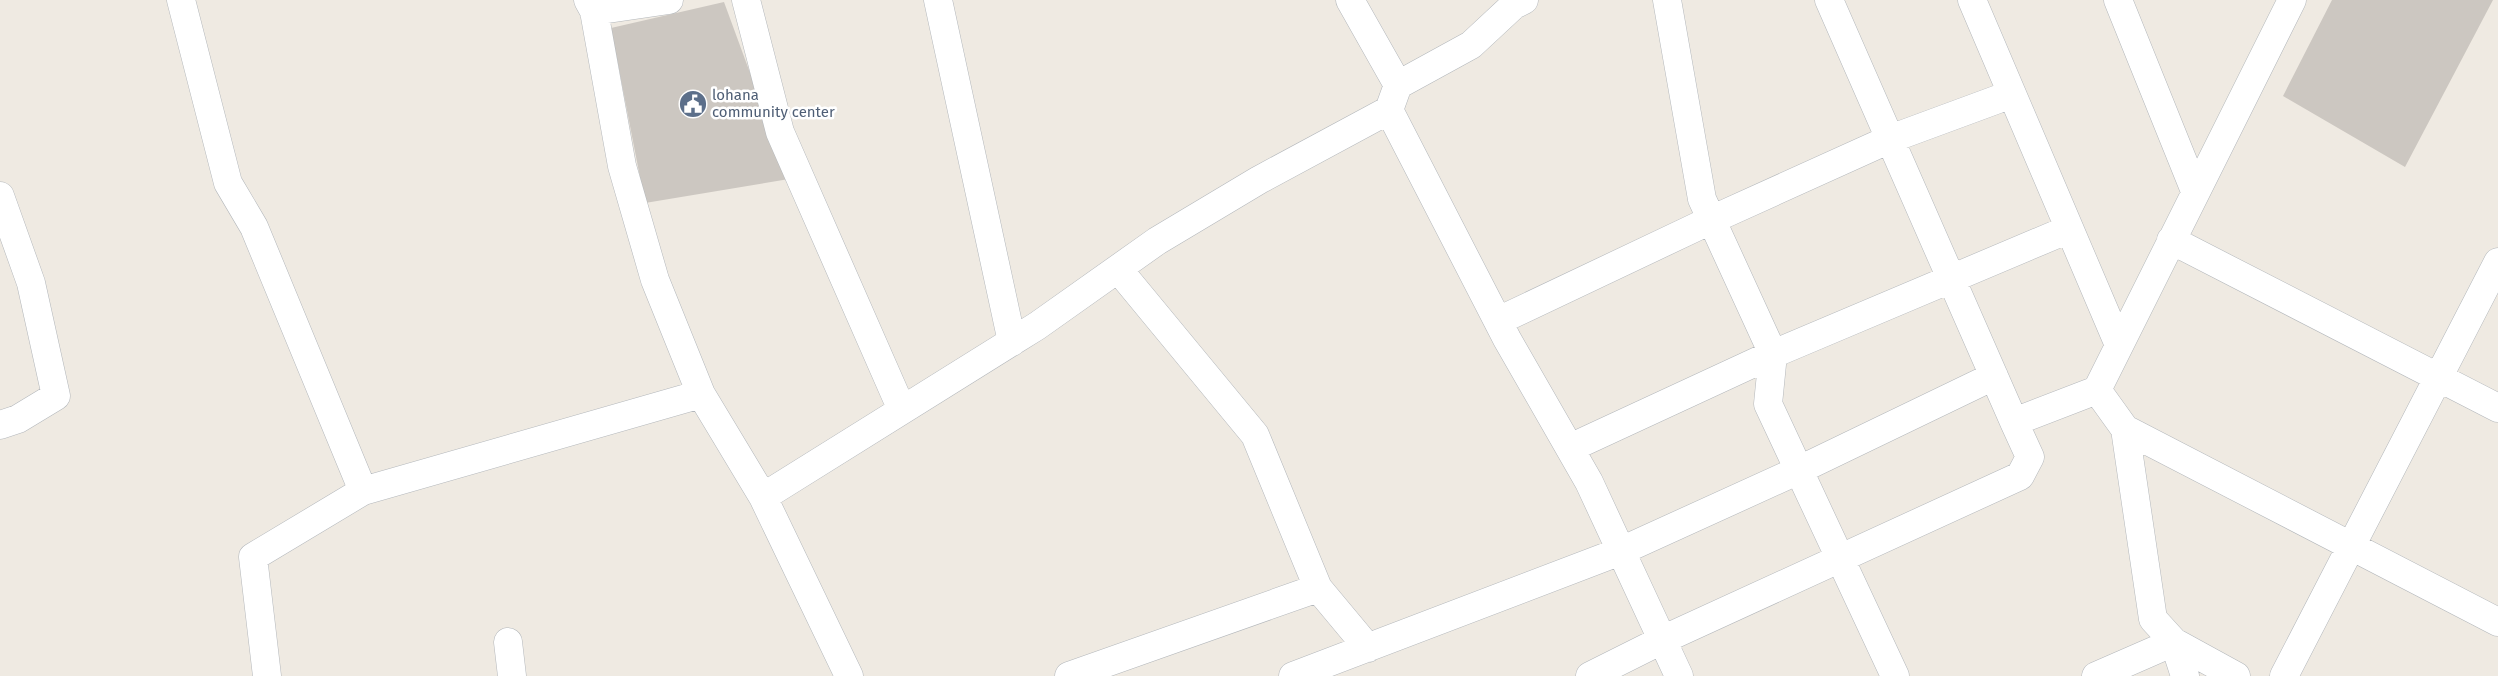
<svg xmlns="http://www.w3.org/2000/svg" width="2498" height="676" viewBox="0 0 2498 676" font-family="'Fira Sans',sans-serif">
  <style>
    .building { fill: #ccc7c1 }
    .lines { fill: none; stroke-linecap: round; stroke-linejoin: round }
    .minor-casing { stroke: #b3b7bb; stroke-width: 29 }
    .minor { stroke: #fff; stroke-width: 28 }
    .labels { text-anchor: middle; stroke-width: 5; stroke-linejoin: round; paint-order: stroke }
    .service-label { font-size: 15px; fill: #4e5e75; stroke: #fff; text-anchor: start }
  </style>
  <rect width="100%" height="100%" fill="#efeae2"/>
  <path class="building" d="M 2332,0 L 2493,0 L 2405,167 L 2283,96 Z
    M 724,2 L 789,179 L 645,203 L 611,28 Z"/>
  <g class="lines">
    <defs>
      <path id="minor" d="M 181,0 L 228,183 L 254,227 L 363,491
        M 588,0 L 594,11 L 622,166 L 655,280 L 701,394 L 763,497 L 849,676
        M 746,0 L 780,132 L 902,410
        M 938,0 L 1012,342
        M 1350,0 L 1398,85
        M 1524,0 L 1514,5 L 1471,45 L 1398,85 L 1389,110 L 1507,339 L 1589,482 L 1679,676
        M 1667,0 L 1702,199 L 1773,354 L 1768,404 L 1895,676
        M 1829,0 L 2014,422 L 2097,390
        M 1972,0 L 2119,345
        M 2118,0 L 2195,191
        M 594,11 L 669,0
        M 0,196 L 31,283 L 56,396 L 18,419 L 0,425
        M 2171,240 L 2498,408
        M 1498,321 L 1711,220 L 1890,139 L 2012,94
        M 2125,429 L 2498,622
        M 1570,448 L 1773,354 L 2069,229
        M 763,497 L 1037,326 L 1157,241 L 1259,180 L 1389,110
        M 1318,588 L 1368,648
        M 508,642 L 512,676
        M 267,676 L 253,557 L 363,491 L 701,394
        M 1069,676 L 1318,588 L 1255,435 L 1118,269
        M 1293,676 L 1621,551 L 1799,470 L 1994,376
        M 1590,676 L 1662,640 L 2020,476 L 2030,457 L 2014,422
        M 2096,676 L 2174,642 L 2236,676
        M 2185,676 L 2174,642 L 2153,619 L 2125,429 L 2097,390 L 2292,0
        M 2284,676 L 2498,262"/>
    </defs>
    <use href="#minor" class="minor-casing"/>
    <use href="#minor" class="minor"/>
  </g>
  <defs>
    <symbol id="civic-disc" viewBox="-11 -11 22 22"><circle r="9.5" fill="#5c6f8a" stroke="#fff"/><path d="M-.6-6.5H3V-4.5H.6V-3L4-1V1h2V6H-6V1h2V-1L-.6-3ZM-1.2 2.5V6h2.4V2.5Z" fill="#fff"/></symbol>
  </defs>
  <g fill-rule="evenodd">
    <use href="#civic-disc" x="677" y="88" width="32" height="32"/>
  </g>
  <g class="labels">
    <g class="service-label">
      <text x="712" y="100">lohana<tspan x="712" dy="17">community center</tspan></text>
    </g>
  </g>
</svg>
